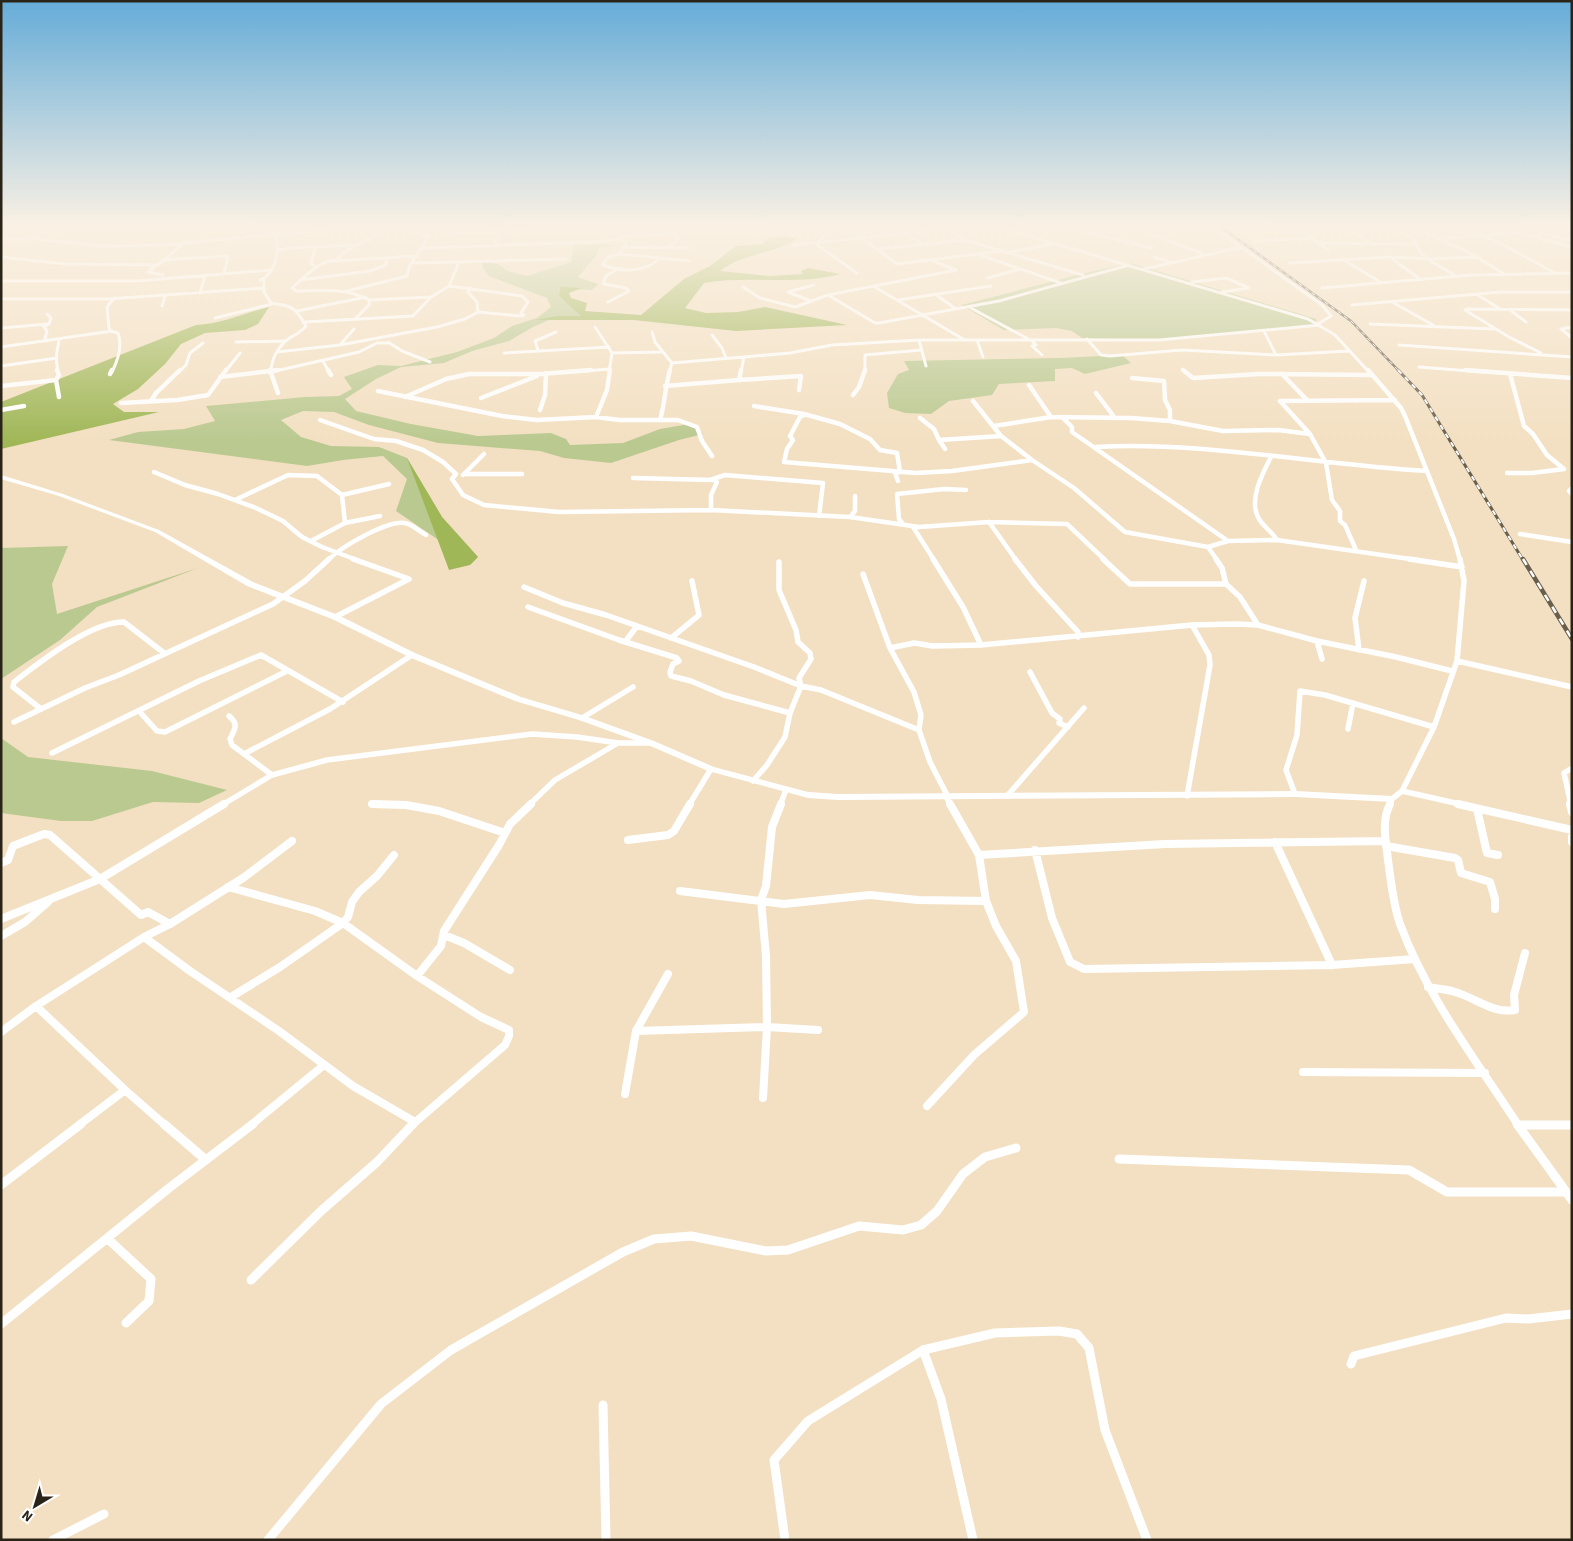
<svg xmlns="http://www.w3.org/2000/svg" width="1573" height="1541" viewBox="0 0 1573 1541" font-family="'Source Sans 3',sans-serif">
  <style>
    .green { fill: #bac990 }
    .forest { fill: #a0b757 }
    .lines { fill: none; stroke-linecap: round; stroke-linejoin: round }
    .minor-far4 { stroke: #fff; stroke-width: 3 }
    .minor-far3 { stroke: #fff; stroke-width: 4.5 }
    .minor-far2 { stroke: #fff; stroke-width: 5.5 }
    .minor-far1 { stroke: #fff; stroke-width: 8 }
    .minor { stroke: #fff; stroke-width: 9 }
    .secondary { fill: #fff; fill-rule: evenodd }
    .rail-far2-casing { stroke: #695f4d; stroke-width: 2.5 }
    .rail-far1-casing { stroke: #695f4d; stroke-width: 3 }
    .rail-casing { stroke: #695f4d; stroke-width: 4.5 }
    .rail-far2 { stroke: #fff; stroke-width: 1; stroke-dasharray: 4; stroke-linecap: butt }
    .rail-far1 { stroke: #fff; stroke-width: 2; stroke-dasharray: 5; stroke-linecap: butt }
    .rail { stroke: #fff; stroke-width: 2.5; stroke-dasharray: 7; stroke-linecap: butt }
  </style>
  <rect width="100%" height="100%" fill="#f3e0c2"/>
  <path class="green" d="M 601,244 L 618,246 L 600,247 L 596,256 L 578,277 L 598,284 L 592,290 L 560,288 L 559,296 L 582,316 L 558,316 L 533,327 L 509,341 L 472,351 L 444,363 L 401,367 L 376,379 L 345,399 L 356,411 L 411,424 L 478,436 L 551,433 L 566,439 L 570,445 L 623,443 L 660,429 L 689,424 L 703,434 L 679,440 L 611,463 L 564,458 L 540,451 L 438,443 L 369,425 L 334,412 L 303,411 L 281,420 L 301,437 L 331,446 L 379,447 L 407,458 L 442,517 L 478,557 L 470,565 L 440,541 L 396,511 L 407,479 L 383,456 L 343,460 L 307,466 L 109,440 L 138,432 L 184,429 L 215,421 L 206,406 L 305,397 L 339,396 L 352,389 L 344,377 L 378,365 L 401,366 L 457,352 L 494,338 L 512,326 L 537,318 L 551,307 L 547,298 L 489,276 L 483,268 L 482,262 L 498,264 L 508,271 L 527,276 L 571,262 L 574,245 Z
    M 1131,263 L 1316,319 L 1316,326 L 1148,340 L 1082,338 L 1072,331 L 1056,328 L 1004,330 L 961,305 C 1017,292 1073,274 1131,263 Z
    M 1122,355 L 1131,363 L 1085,374 L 1072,368 L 1055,369 L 1055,381 L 999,384 L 992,395 L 949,401 L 931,414 L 905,413 L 889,408 L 887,393 L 898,374 L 909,370 L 904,361 L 1060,358 Z
    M 68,546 L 52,584 L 57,614 L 198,568 L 97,607 L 60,640 L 1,679 L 1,548 Z
    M 1,738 L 28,757 L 152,771 L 227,790 L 199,803 L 153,802 L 92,821 L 61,821 L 1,813 Z"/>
  <path class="forest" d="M 787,236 L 796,239 C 771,255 743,253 720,271 L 770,276 L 803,274 L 801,271 L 808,268 L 840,274 C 798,286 749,275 704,283 L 685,308 L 706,313 L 738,312 L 765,307 L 847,325 L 736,331 L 634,320 L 535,320 L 558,316 L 581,316 L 559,296 L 560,287 L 582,288 L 569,293 L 571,298 L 587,303 L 585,311 L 641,315 L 684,279 L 710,266 L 736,246 L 763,244 L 768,238 Z
    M 269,307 L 258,324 L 245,330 L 205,333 L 181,344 L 165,364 L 138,389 L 113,404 L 124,412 L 159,412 L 1,449 L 1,402 L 196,325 C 222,324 244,313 269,307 Z
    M 407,458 L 442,517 L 478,557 L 470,565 L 449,570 Z"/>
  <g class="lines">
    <path class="minor-far4" d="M 96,227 L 156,230 L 192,227
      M 612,227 L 626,244 L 619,254 L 608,257 L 603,265 C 622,272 644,273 659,259
      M 757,227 L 758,232
      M 852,227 L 860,237 L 897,264 L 1001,251
      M 999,227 L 1308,319 L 1335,335 L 1369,372
      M 1066,227 L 1151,248
      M 1134,227 L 1203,254
      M 1213,227 L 1322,305 L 1331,316 L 1318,324
      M 1275,227 L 1283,233
      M 1297,227 L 1328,250
      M 1345,227 L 1372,244
      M 1392,227 L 1415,240 L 1420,252 L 1432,262 L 1456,276
      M 1449,227 L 1481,235 L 1500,243 L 1555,273
      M 1499,227 L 1572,247
      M 1518,227 L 1572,241
      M 949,228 L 965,240 L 1083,275
      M 1017,231 L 1043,227
      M 1424,232 L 1440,239
      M 442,233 L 612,228
      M 826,233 L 817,245 L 857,273
      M 904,233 L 923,244
      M 621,236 L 676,234
      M 1,239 L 34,239 L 103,246 L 164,245 L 301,232 L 397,227
      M 29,239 L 47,227
      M 1254,241 L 1312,238
      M 1319,243 L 1417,244
      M 794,245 L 963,227
      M 494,246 L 499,232
      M 624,247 L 688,248
      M 315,248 L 311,264 L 317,267
      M 423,248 L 594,242 L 623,239
      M 669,248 L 678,239 L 674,227
      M 876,249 L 965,240
      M 277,251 L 289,248 L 352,245
      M 1009,252 L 1054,244
      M 619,254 L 689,261
      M 980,255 L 1061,283
      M 1,257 L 65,264 L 158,265 L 183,244
      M 1154,257 L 1170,262
      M 1391,258 L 1420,279
      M 1342,259 L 1382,283
      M 162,260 L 228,256 L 224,274
      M 333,261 L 416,256
      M 411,263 L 566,259
      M 1289,263 L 1390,257 L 1429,259 L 1477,257
      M 155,266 L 148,272 L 163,275
      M 1144,269 L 1242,247
      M 1504,274 L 1472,254 L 1440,239 L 1518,232 L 1547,227
      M 988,278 L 1020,269
      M 300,280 L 370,271 L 386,265 L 387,257
      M 1,281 L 137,281 L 272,270
      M 1192,282 L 1226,278 L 1249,288 L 1222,292
      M 873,286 L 963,339
      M 743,287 L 760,298 L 795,307 L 828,295 L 956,270 L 931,260
      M 471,288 L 468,292 L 477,302 L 478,312
      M 1322,288 L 1471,275 L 1572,273
      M 347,291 L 407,276 L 410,265 L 429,236 L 407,230 L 404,227
      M 200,293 L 205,275
      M 935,294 L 956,309
      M 828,295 L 875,323 L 879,323 L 999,301 L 1129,265
      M 1478,295 L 1500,309
      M 1,299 L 108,299 L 263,288
      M 369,300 L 431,297
      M 898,300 L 991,286
      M 811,301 L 788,292 L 814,285
      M 608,302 L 629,291 L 626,288 L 603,284 L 606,276 L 619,268
      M 1392,302 L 1433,325
      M 1352,305 L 1500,292 L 1572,292
      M 162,306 L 165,296
      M 969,307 L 1032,341 L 1036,345 L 1032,346 L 1042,355
      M 1466,309 L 1572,310
      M 1465,310 L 1509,337 L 1541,353
      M 1510,310 L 1526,322
      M 297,311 L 366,297
      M 47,314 L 51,318 L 49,324 L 44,327 L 47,331 L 45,338 L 47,341
      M 215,318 L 272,304
      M 355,319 L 369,305 L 369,300 C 347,287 321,291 297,291 L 292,288 C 304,278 319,260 336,260 C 351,243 370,243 385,228
      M 305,322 L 413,316 L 431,297 L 449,286 L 459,262
      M 1370,324 L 1494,329
      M 595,327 L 612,353 L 609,372
      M 1572,327 L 1561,329 L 1572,338
      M 1,328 L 49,324
      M 1264,331 L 1276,355
      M 652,332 L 655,342 L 672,363 L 669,372
      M 712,335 L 722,348 L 726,358
      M 1087,339 L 1101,355 L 1110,356 L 1182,350 L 1276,355 L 1349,351
      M 919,340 L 926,366
      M 977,340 L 983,357
      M 236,342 L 285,341
      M 388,342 L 402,351 L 430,362
      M 340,345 L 354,329
      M 1399,345 L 1572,357
      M 1,347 L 112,331
      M 538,350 L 535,341 L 556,332
      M 277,352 L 340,345 L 437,327 L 465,319 L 478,312 L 521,316 L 524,315 L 521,313 L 528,302 L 522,296 L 449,286
      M 504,353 L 609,347
      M 612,353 L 661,352
      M 323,361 L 329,372
      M 672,363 L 790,353 L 832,345 L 919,340 L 1159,340 L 1320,325
      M 1,366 L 57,358
      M 1419,367 L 1483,372
      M 1183,370 L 1185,372
      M 58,372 L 56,358 L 59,340
      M 112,372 C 118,360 123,346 118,333 L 110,331 L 109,328 L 107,307 L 114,298
      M 179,372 L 186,365 L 190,353 L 203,343
      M 225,372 L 240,353
      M 271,372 C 271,360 278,347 287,340 C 293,335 301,333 306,326 C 295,307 293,306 271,303 L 264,292 L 264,281 L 260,280 C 273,276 279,255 277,242 C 276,237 273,232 271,227
      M 271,372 L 359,352 L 377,343 L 390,343
      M 574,372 L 609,369
      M 741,372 L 744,357
      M 865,372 L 865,355 L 922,350"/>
    <path class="minor-far3" d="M 57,370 L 59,375 L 56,380 L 59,397
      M 270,370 L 278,393
      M 328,370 L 331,375
      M 1183,370 L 1193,378 L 1259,374 L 1372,375
      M 1368,370 L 1401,408 L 1405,416 L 1454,539 L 1460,560
      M 1465,370 L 1572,378
      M 110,374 L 112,370
      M 1282,374 L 1307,400
      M 220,377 L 278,370
      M 1132,378 L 1164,381 L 1165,400 L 1170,410 L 1170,421
      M 739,380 L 801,376 L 799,390
      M 1029,385 L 1051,417
      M 1,386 L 56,380
      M 665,386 L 739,380 L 741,370
      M 378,391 L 502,416 L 537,420 L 596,417 L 619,420 L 678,420 L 697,427 L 702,441 L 712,456
      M 1096,393 L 1115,418
      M 853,395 L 859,387 L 865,370
      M 405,397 L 446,379 L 469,374 L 541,374 L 591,370
      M 481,398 L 537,376
      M 151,401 L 156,393 L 180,370
      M 973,401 L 1001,436 L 1032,460 L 1074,488 L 1125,532 L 1208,547 L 1228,541 L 1277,540 L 1417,560
      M 1280,401 L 1310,434 L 1326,463 L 1332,500 L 1340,511 L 1340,521 L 1345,525 L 1356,550
      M 1280,401 L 1395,400
      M 121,403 L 177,400 L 208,395 L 226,370
      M 754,406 L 804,414 L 840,424 L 870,439 L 880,450 L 897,453 L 900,472 L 895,473 L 898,481
      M 1,410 L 24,406
      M 540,410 L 545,395 L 546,373
      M 804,415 L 800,417 L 790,436 L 793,440 L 787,449 L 784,462 L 916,473 L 952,471 L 1032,460
      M 596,417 L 607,390 L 610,370
      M 920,418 L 934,429 L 939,440
      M 1063,418 L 1072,427 L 1072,432 L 1228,541
      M 320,420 L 374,439 L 396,441 L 423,450 L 443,462 L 456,474 L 452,479 L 463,495 L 484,505 L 559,512 L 711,510 L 850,517 L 919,527 L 989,522 L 1067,524 L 1105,560
      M 660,420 C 665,403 665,387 670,370
      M 994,426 L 1051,417 L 1131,418 L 1170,421 L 1223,431 L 1278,430 L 1310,434
      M 1096,447 C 1204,441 1318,465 1427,471
      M 945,449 L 939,440 L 1001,436
      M 1271,457 C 1262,474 1248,501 1259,519 C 1264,527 1272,532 1277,540
      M 154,472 L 185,485 L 218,494 L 256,508 L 283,521 L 302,537 L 322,547 L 357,560
      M 1507,473 L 1532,473 L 1564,469 L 1547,455 L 1533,434 L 1524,426 L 1510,374
      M 465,474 L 522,474
      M 463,475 L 484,454
      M 633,478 L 714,480 L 717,482 L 711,495 L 711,510
      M 710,480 L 725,475 L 823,483 L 819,516
      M 1572,488 L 1569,491 L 1572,494
      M 342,495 L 389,484
      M 235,500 L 288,475 L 317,476 L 342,495 L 345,523
      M 850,517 L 855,511 L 855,496
      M 989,522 L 1016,560
      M 903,524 L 899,519 L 897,494 L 944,489 L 966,490
      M 913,527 L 934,560
      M 1520,534 L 1572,542
      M 311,541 L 345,523 L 380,516
      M 1208,547 L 1217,560
      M 328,560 C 341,547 387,520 405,523 C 412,524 420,532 426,535"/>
    <path class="minor-far2" d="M 933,559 L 963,607 L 981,645
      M 1015,559 L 1036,586 L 1078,632 L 1078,637
      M 1103,559 L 1130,584 L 1226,584
      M 1216,559 L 1222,568 L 1226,584 L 1240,597 L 1258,625
      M 1409,559 L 1462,567
      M 863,574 L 890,648 L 914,692 L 921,715 L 919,730 L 930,762 L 948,797
      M 524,587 L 563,603 L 606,615 L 754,667 L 801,686 L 821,690 L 919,730
      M 528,607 L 619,640 L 677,658 L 679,661 L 673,664 L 670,672 L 671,676 L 691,681 L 724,695 L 790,713
      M 335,617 L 409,579 L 353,559
      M 671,638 L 699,615 L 692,581
      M 1317,641 L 1322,659
      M 625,642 L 637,626
      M 890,648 L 914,643 L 933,646 L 981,645 L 1192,625 L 1236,624 L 1258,625 L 1317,641 L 1396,657 L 1452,671
      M 1359,650 L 1355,618 L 1364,581
      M 1457,661 L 1572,687
      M 1030,672 L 1052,713 L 1060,719 L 1059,723 L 1068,727
      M 41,709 L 13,687 L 14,682 C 40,662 90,622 124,622 L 164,653
      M 139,711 L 157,731 L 165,732 L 287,671
      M 229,716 C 239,724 235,729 230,739 L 232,745 L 272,775
      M 582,718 L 633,687
      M 14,722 L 85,688 L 119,675 L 273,604 L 305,581 L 329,559
      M 1348,729 L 1353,703
      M 52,753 L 199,681 L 261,655 L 343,702
      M 244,754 L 330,709 L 412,655
      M 753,781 L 767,765 L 785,737 L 790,713 L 801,686 L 799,678 L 811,659 L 810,653 L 798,642 L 796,630 L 779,590 L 779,562
      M 1402,791 L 1464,805
      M 1295,794 L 1286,770 L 1297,735 L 1300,691 L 1325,695 L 1434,727
      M 1007,796 L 1084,708
      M 1187,796 L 1210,665 L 1209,655 L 1192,625
      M 947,798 L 950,805
      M 372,804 L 401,805
      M 222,805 L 272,775 L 327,760 L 532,734 L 577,737 L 618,743 L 649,743
      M 529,805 L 555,780 L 618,743
      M 689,805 L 711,769
      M 780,805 L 786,790
      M 1389,805 L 1392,799 L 1402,791 L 1434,727 L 1457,661 L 1464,581 L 1460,559
      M 1571,805 L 1564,773 L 1572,768"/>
    <path class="minor-far1" d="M 372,804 L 406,805 L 439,811 L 505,833
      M 1390,804 C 1381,822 1386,841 1388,860 C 1391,881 1393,904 1400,924 C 1427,997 1476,1060 1518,1125
      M 1458,804 L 1572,830
      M 1570,804 L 1572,812
      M 1477,809 L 1487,853 L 1498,855
      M 1572,837 L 1572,842
      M 628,840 L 668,835 L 674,831 L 690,804
      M 1275,842 L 1332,965
      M 1386,846 L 1455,858 L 1458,860 L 1461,873 L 1490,882 L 1495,899 L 1495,909
      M 1035,850 L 1052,918 L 1070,962 L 1084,969 L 1332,965 L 1415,959
      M 979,855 L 1165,844 L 1386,841
      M 1,863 L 8,860 L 13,846 L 44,834 L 50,835 L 141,915 L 148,912 L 170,924
      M 228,887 L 315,911 L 343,923 L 417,976 L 481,1017 L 509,1030 L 509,1036 L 505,1045 L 412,1125
      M 680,891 L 784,904 L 870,895 L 918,900 L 986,901
      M 1,919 L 100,879 L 224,804
      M 444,935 L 464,943 L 510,970
      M 1,936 L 25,922 L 48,902
      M 144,937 L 190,971 L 279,1031 L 353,1086 L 415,1122
      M 417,976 L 441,946 L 444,931 L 499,845 L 510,824 L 531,804
      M 1428,987 C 1437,989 1447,989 1455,992 C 1476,998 1493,1014 1515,1010 L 1514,995 L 1525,953
      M 231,997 L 280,967 L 343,923 L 348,917 L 352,902 L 359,892 L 377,876 L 394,855
      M 36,1006 L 125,1090 L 165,1125
      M 636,1031 L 767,1027 L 818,1030
      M 1,1032 L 36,1006 L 144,937 L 170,924 L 243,878 L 292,841
      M 1303,1072 L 1485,1073
      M 625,1094 L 636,1031 L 668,974
      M 763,1098 L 767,1027 L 766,956 L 761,900 L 766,886 L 772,827 L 781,804
      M 927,1106 L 974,1055 L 1024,1012 L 1016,961 L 996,926 L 986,901 L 979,855 L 950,804
      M 79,1125 L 125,1090
      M 251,1125 L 324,1065"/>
    <path class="minor" d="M 164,1124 L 206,1160
      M 1517,1124 L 1572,1200
      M 1518,1125 L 1572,1125
      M 1119,1159 L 1409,1170 L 1447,1192 L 1565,1192
      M 1,1185 L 81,1124
      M 108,1239 L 151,1279 L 149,1301 L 126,1323
      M 251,1280 L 321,1211 L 377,1162 L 413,1124
      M 1,1324 L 169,1188 L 253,1124
      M 923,1350 L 941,1399 L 973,1540
      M 1351,1364 L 1354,1356 L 1506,1318 L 1528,1319 L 1572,1314
      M 603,1405 L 606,1540
      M 53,1540 L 104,1514
      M 268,1540 L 381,1404 L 451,1350 L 623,1252 L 654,1239 L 691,1236 L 766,1251 L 788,1250 L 859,1226 L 903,1230 L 921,1225 L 937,1211 L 963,1174 L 985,1157 L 1016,1148
      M 785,1540 L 774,1460 L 808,1421 L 923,1350 L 995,1333 L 1059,1331 L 1077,1334 L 1089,1348 L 1105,1430 L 1147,1540"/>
    <path class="secondary" d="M 1,475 L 63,494 L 159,530 L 253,582 L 338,615 L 415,653 L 521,697 L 585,716 L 654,741 L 714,767 L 808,792 L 838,794 L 1295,791 L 1392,796 L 1396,799 L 1392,802 L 1295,797 L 838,800 L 808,798 L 708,771 L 648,745 L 579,720 L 515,701 L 409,657 L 332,619 L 247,586 L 155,532 L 59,496 L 1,479 Z"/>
    <defs>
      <path id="rail-far2" d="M 1221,227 L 1351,321 L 1400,372"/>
      <path id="rail-far1" d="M 1398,370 L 1422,395 L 1523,560"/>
      <path id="rail" d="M 1523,559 L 1572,639"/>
    </defs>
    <use href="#rail-far2" class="rail-far2-casing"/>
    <use href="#rail-far1" class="rail-far1-casing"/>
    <use href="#rail" class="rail-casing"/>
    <use href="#rail-far2" class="rail-far2"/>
    <use href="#rail-far1" class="rail-far1"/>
    <use href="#rail" class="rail"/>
  </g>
  <linearGradient id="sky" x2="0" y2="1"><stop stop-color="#65acd8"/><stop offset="0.51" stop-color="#faf1e4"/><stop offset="1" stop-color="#faf1e4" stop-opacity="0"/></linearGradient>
  <rect width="1573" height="442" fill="url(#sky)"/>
  <rect width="1573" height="1541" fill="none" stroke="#2a2418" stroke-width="5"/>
  <g transform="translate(35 1506) rotate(218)" stroke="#ffffff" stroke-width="4" paint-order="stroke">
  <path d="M0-4L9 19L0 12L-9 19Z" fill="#2a2418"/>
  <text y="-8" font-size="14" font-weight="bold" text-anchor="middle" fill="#2a2418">N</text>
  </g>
</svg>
